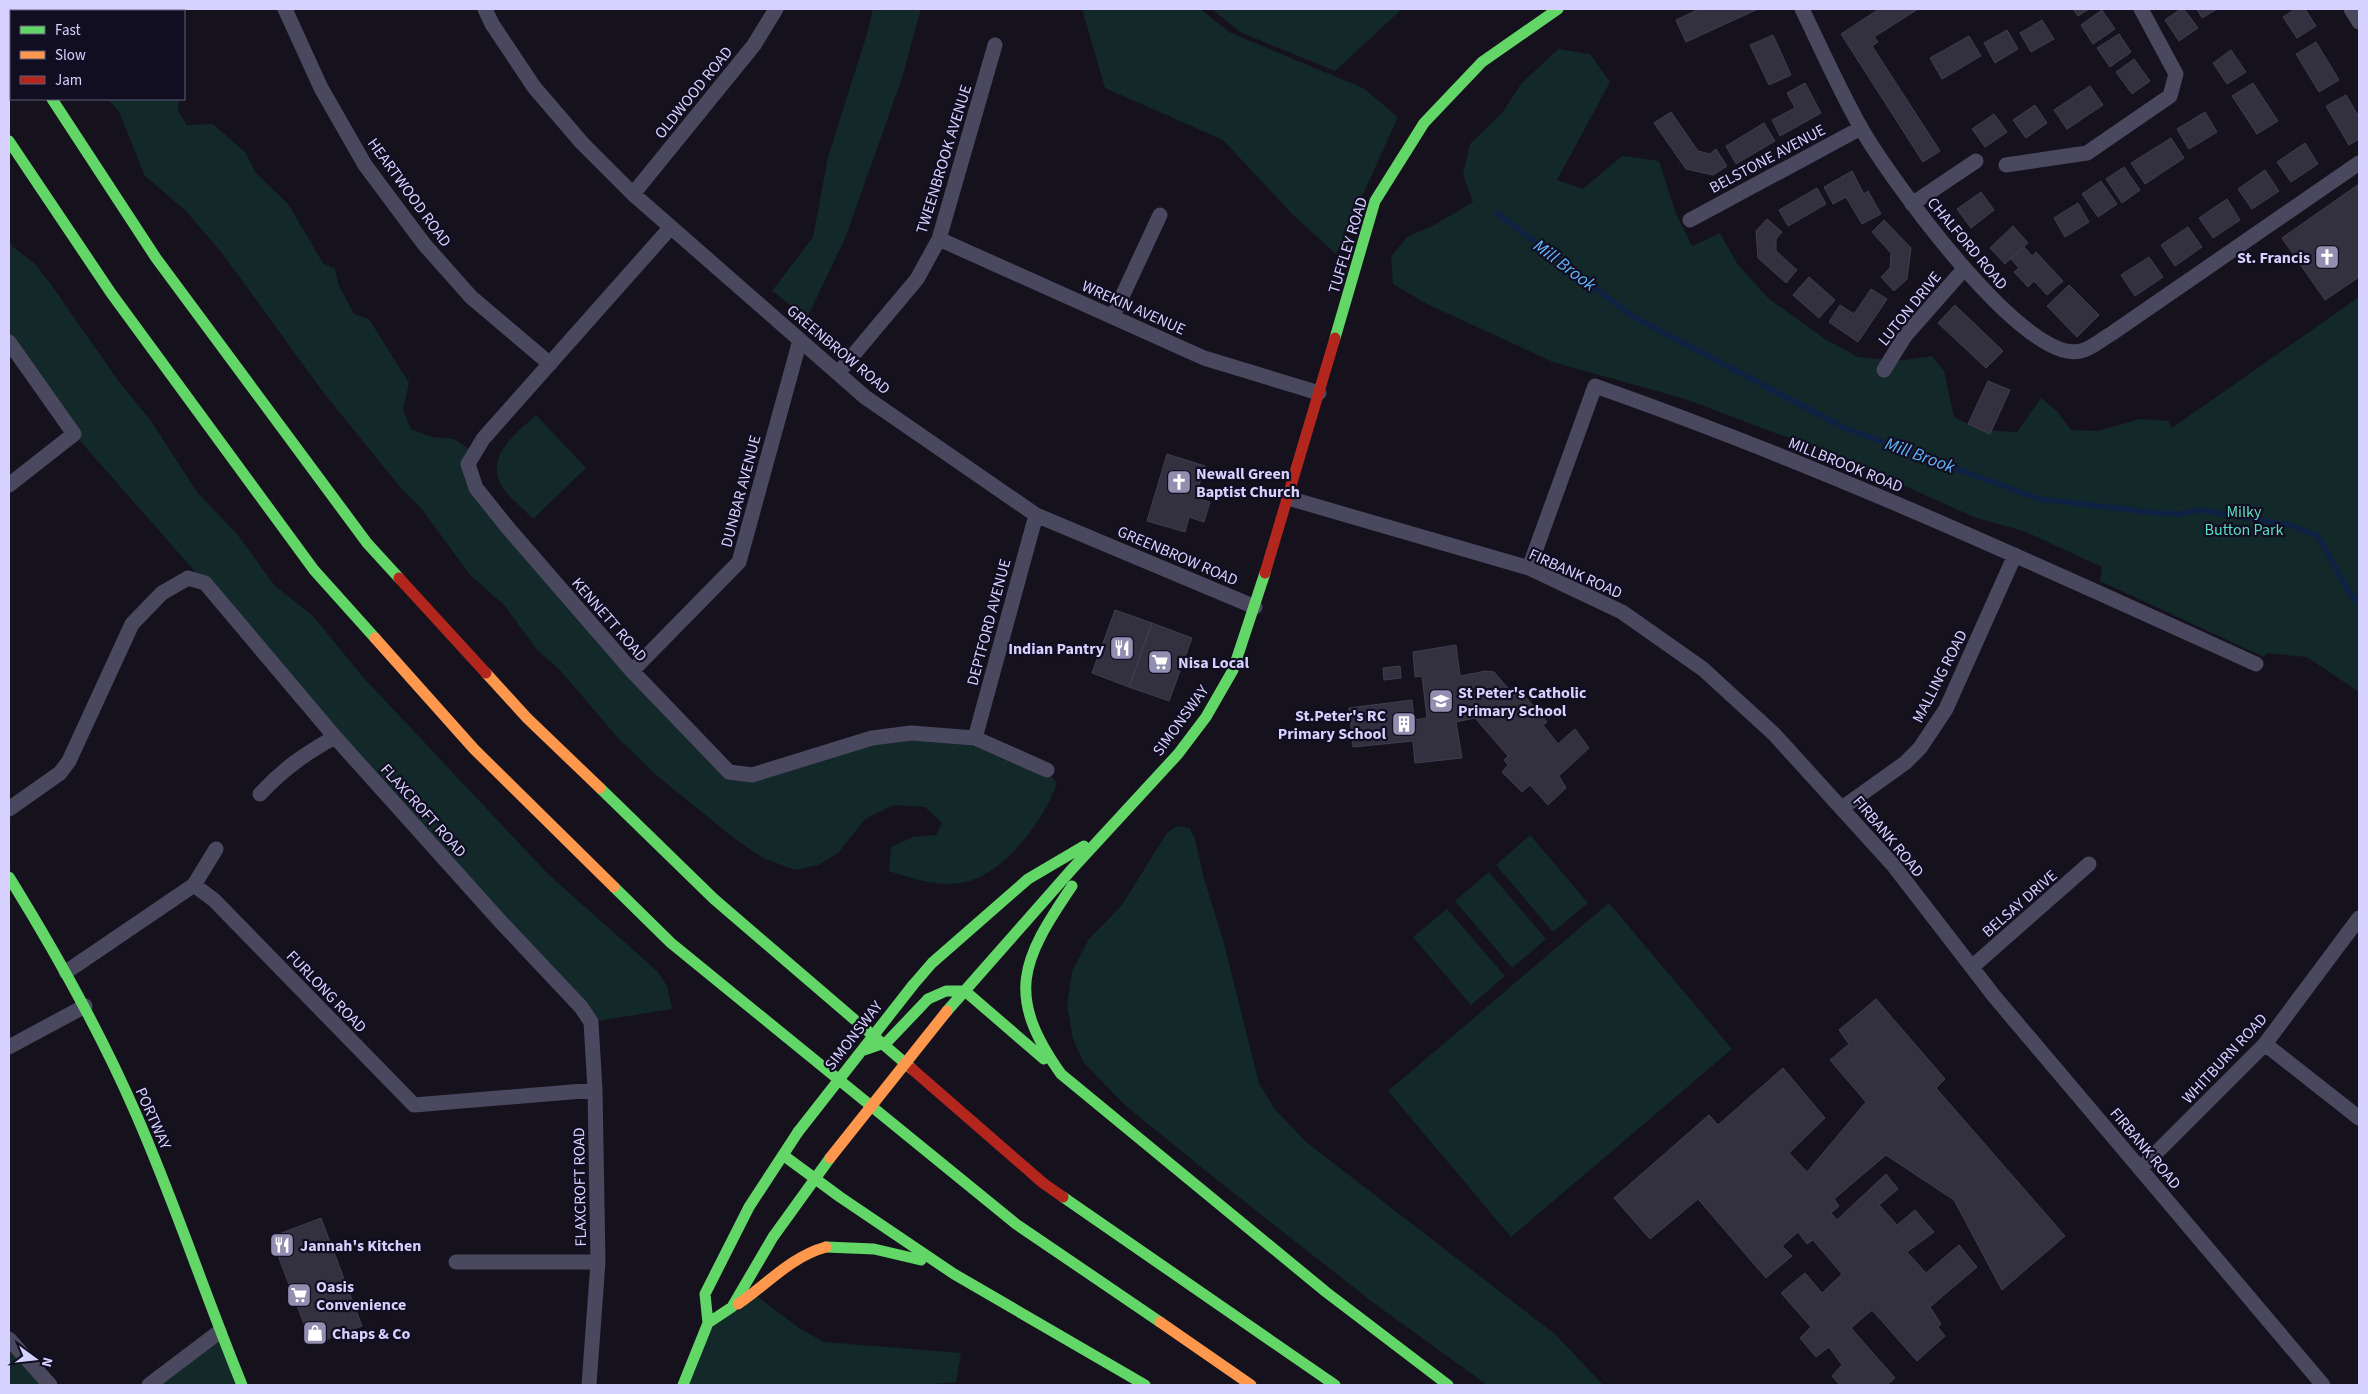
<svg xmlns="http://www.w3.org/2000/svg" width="2368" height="1394" viewBox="0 0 2368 1394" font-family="'Source Sans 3',sans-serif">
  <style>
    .green { fill: #122829 }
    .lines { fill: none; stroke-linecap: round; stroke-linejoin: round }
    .stream { stroke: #0f2243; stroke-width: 5.5 }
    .building { fill: #333040; stroke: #413d51 }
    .street { stroke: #49485e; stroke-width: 15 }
    .fast { stroke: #63d668; stroke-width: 11 }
    .slow { stroke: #ff974d; stroke-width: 11 }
    .jam { stroke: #b3261e; stroke-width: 11 }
    .fast-bridge { stroke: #63d668; stroke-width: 11 }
    .slow-bridge { stroke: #ff974d; stroke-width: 11 }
    .labels { text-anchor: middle; stroke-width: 4.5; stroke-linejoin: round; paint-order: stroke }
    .street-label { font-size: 16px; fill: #d6d1fe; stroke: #120e22 }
    .poi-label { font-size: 16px; font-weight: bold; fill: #d6d1fe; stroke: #120e22; text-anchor: start }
    .park-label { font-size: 16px; fill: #5fdcbd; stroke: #120e22 }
    .water-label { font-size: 18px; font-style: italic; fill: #62b4fb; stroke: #120e22 }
  </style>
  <rect width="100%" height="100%" fill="#15121d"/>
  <path class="green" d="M 43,9 L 129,9 L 131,11 L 44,11 Z
    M 873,9 L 921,9 L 902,78 L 846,236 L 807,318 L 772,291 L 813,237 L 828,157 L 868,31 Z
    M 1082,9 L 1200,9 L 1229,32 L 1363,88 L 1398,117 L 1336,254 L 1293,215 L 1223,140 L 1105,88 Z
    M 1212,9 L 1402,9 L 1335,71 L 1240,32 Z
    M 1558,49 L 1590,54 L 1610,82 L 1557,180 L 1583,189 L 1622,156 L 1659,161 L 1675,211 L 1692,246 L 1720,233 L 1736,262 L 1768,298 L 1825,339 L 1858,357 L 1897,361 L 1932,356 L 1944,371 L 1954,417 L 1980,430 L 2017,432 L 2041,398 L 2056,410 L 2071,430 L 2098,431 L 2140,419 L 2168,421 L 2172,428 L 2359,297 L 2359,692 L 2307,657 L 2267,653 L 2264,657 L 2100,581 L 2102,567 L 2026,532 L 1974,517 L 1816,446 L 1781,435 L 1685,399 L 1553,362 L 1427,304 L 1393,284 L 1391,257 L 1407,237 L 1436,224 L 1473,202 L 1463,174 L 1470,144 L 1502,113 L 1521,84 Z
    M 108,99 L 179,99 L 178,111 L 187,125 L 213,124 L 245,152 L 256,173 L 288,204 L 323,263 L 335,269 L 339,286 L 354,314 L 369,319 L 409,383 L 403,410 L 411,429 L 432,437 L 454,439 L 475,453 L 476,488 L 729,771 L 752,775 L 872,738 L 975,738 L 1047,770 L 1057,783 C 1044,821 1003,877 960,883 C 937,887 911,878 889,871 L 891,847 L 913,837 L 936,835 L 942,823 L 925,807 L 894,805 L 865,819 L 838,853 L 818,865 L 795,870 L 763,858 L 735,839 L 655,774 L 618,738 L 560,670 L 537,650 L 505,606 L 470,575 L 421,508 L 400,487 L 323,392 L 222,253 L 185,210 L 145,176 L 119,112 Z
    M 9,241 L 13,247 L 34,263 L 50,283 L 117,379 L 151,421 L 197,492 L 237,534 L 275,586 L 313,616 L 362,676 L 548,874 L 657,971 L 667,986 L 672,1009 L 591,1022 L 74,434 L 9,344 Z
    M 536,415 L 586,468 L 533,519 C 524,509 508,497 501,485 C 485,455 517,433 536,415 Z
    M 1177,826 L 1189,828 L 1195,839 L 1203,875 L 1225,947 L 1259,1083 L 1274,1108 L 1306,1142 L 1556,1335 L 1603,1385 L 1487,1385 L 1371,1301 L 1212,1176 L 1125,1105 L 1084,1063 L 1073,1039 L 1067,1004 L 1072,972 L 1089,939 L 1122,905 L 1167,833 Z
    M 1530,835 L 1588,903 L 1553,932 L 1496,865 Z
    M 1489,872 L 1546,939 L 1512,968 L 1455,901 Z
    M 1609,903 L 1732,1049 L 1511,1237 L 1388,1091 Z
    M 1447,909 L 1505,976 L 1471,1005 L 1413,937 Z
    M 754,1294 L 799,1328 L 824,1342 L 961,1353 L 956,1382 L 919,1385 L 683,1385 L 708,1323 Z
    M 219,1332 L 242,1385 L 149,1385 Z
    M 9,1339 L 50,1385 L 9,1385 Z"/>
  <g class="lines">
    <path class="stream" d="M 1497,213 L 1632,316 L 1845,428 L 2039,499 L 2157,513 L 2180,514 L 2200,510 L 2290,525 L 2318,536 L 2350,594 L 2359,604"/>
  </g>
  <path class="building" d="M 1699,9 L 1758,9 L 1686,42 L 1676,20 Z
    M 1879,9 L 1918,9 L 1874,37 L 1878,42 L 1872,46 L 1940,151 L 1923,162 L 1841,34 Z
    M 2073,9 L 2089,9 L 2078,16 Z
    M 2181,9 L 2184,9 L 2198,28 L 2179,41 L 2165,20 Z
    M 2197,9 L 2217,9 L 2202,18 Z
    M 2295,9 L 2305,9 L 2316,26 L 2297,38 L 2283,17 Z
    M 2102,10 L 2115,29 L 2093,44 L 2081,25 Z
    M 2042,20 L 2054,39 L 2031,52 L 2020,33 Z
    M 2007,30 L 2018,49 L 1995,63 L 1984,43 Z
    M 2119,34 L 2131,52 L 2110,67 L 2097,48 Z
    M 1773,35 L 1791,75 L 1769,85 L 1750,45 Z
    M 1969,36 L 1981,56 L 1942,79 L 1930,58 Z
    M 2316,42 L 2339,80 L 2319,92 L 2296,54 Z
    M 2231,50 L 2246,72 L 2227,84 L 2213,63 Z
    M 2134,59 L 2150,81 L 2132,94 L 2116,72 Z
    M 1805,83 L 1821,113 L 1780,136 L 1772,120 L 1795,108 L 1787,93 Z
    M 2253,83 L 2278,121 L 2257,134 L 2232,96 Z
    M 2090,86 L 2103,105 L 2067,129 L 2054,110 Z
    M 2346,95 L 2359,117 L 2359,139 L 2349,145 L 2326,106 Z
    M 2035,105 L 2047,123 L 2026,138 L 2013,120 Z
    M 1671,112 L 1698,151 L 1710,154 L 1716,149 L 1727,166 L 1713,175 L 1686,169 L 1654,123 Z
    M 2205,112 L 2217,132 L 2189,149 L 2177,129 Z
    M 1994,114 L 2007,132 L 1985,147 L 1972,129 Z
    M 1764,123 L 1775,141 L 1736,164 L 1726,146 Z
    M 2171,138 L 2184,158 L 2145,184 L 2131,163 Z
    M 2305,143 L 2318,164 L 2291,182 L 2277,162 Z
    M 2124,167 L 2140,190 L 2122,203 L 2106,179 Z
    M 2265,170 L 2279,191 L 2252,209 L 2238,189 Z
    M 1852,171 L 1864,194 L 1868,191 L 1881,214 L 1862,224 L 1846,197 L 1833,204 L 1824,187 Z
    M 2101,181 L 2117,204 L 2098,217 L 2082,194 Z
    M 2359,184 L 2359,277 L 2325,300 L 2282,238 Z
    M 1817,188 L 1826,204 L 1788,226 L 1779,210 Z
    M 1981,192 L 1994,210 L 1971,228 L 1957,209 Z
    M 2227,199 L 2240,220 L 2213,238 L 2199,218 Z
    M 2078,203 L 2089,222 L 2065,237 L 2054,218 Z
    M 1767,219 L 1782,232 L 1776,239 L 1776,251 L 1797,270 L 1786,283 L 1758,258 L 1756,231 Z
    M 1884,220 L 1911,248 L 1907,279 L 1894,291 L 1881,277 L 1890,268 L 1891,253 L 1872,232 Z
    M 2013,226 L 2028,243 L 2005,264 L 1990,248 Z
    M 2188,227 L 2202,247 L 2175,266 L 2161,245 Z
    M 2024,247 L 2032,256 L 2036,252 L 2063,281 L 2047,295 L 2034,281 L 2028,287 L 2014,272 L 2019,268 L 2011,259 Z
    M 2149,257 L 2163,277 L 2135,296 L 2121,275 Z
    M 1809,277 L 1835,300 L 1819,318 L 1793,295 Z
    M 2069,285 L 2099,315 L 2077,337 L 2047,306 Z
    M 1871,289 L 1887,299 L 1858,342 L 1829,322 L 1840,305 L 1854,314 Z
    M 1955,305 L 2003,351 L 1986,368 L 1938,323 Z
    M 1988,381 L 2010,390 L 1990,434 L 1968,424 Z
    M 1167,454 L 1205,466 L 1195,498 L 1210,502 L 1204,522 L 1189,517 L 1185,532 L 1147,521 Z
    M 1115,610 L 1152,623 L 1129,687 L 1092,673 Z
    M 1152,623 L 1192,638 L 1169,701 L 1129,687 Z
    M 1456,645 L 1460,676 L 1486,671 L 1494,672 L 1513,694 L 1519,689 L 1547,722 L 1543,725 L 1558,744 L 1575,729 L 1589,748 L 1559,776 L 1566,788 L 1548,805 L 1530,785 L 1522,792 L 1502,772 L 1508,765 L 1504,760 L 1508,756 L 1475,718 L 1456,722 L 1462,758 L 1415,763 L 1413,741 L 1353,747 L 1349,708 L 1412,700 L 1414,720 L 1427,718 L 1422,676 L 1415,677 L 1413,652 Z
    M 1400,666 L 1401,678 L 1384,680 L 1383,668 Z
    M 1876,999 L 1945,1079 L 1936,1088 L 2065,1236 L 2002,1290 L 1954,1200 L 1886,1155 L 1834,1199 L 1839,1206 L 1831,1213 L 1837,1220 L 1886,1174 L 1898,1189 L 1879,1205 L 1897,1225 L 1915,1210 L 1934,1232 L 1907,1252 L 1926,1273 L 1959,1245 L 1977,1267 L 1930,1307 L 1941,1324 L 1938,1327 L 1945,1336 L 1917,1361 L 1872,1310 L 1851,1328 L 1895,1378 L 1887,1385 L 1840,1385 L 1832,1376 L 1842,1365 L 1829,1347 L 1816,1357 L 1800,1338 L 1811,1327 L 1781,1293 L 1805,1273 L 1822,1293 L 1842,1274 L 1813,1240 L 1807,1244 L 1798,1232 L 1782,1246 L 1792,1256 L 1766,1278 L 1698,1199 L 1650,1239 L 1614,1198 L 1709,1115 L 1718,1125 L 1783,1068 L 1825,1118 L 1789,1153 L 1807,1172 L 1866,1102 L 1830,1060 L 1849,1044 L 1839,1030 Z
    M 321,1218 L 362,1326 L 312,1345 L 271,1237 Z"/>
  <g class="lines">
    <path class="street" d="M 285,9 L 321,88 L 365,165 L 424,244 L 471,297 L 550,364
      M 485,9 L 492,24 L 534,87 L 582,143 L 633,194 L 865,397 L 1036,515 L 1255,607
      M 1802,9 C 1821,48 1839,89 1861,128 C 1887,174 2024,366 2081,351 C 2091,349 2102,339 2111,334 L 2359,163
      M 2351,9 L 2359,22
      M 2006,165 L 2087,153 L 2170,96 L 2176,74 L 2141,9
      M 633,194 L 754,45 L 776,9
      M 1912,204 L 1976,161
      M 1690,220 L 1861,128
      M 671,227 L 483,439 L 468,464 L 476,488 L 508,528 L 632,671 L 729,772 L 752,775 L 872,738 L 911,733 L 975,738 L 1047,770
      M 939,239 L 1204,358 L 1319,393
      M 1113,316 L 1160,215
      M 9,342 L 74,434 L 9,485
      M 1884,370 L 1905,336 L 1964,269
      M 839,372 L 917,279 L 939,239 L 995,45
      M 1288,498 L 1529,568 L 1622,612 L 1703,669 L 1774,734 L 1893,865 L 1994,996 L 2323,1385
      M 1529,568 L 1595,386 C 1821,465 2038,565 2256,664
      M 632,671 L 739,562 L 800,340
      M 975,738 L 1036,515
      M 260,794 C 283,769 306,753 335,737
      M 1842,808 L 1905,763 L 1920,748 L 1946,709 L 2015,555
      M 9,809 L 60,773 L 69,761 L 132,624 L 162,593 L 188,578 L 205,583 L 335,737 L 500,921 L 581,1007 L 591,1022 L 595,1090 L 598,1262 L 589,1385
      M 194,885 L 216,849
      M 1972,967 L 2089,864
      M 66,972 L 194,885 L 214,900 L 414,1105 L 595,1090
      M 2265,1044 L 2359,1118
      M 9,1047 L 85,1006
      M 2141,1168 L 2265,1044 L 2359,918
      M 456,1262 L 598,1262
      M 9,1339 L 50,1385
      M 149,1385 L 219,1332"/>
    <path class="fast" d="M 9,33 L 11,37
      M 52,99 L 156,258 L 367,543 L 399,578
      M 9,141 L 111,293 L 314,570 L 375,638
      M 1335,338 L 1375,201 L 1424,123 L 1482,62 L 1558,9
      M 600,788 L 714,899 L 912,1069
      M 9,877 C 56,953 100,1031 136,1114 C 175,1203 205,1295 242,1385
      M 614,887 L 671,943 L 1016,1224 L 1160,1322
      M 913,985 L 932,963 L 1028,879 L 1084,846
      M 928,999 L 946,991 L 965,991 L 1044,1059
      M 947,1011 L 1073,868 L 1178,754 L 1206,717 L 1233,670 L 1265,573
      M 1061,1074 C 1005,995 1021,961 1072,886
      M 1061,1074 L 1326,1292 L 1448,1385
      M 783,1155 L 840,1197
      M 840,1197 L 954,1274 L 1145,1385
      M 1063,1197 L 1335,1385
      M 826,1247 L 874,1249 L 921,1260
      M 708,1323 L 732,1307 L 773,1237 L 830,1158
      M 683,1385 L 708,1323 L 705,1294 L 749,1207 L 798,1132"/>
    <path class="slow" d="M 375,638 L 474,749 L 614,887
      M 486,673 L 527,718 L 600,788
      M 738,1304 C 768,1284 790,1257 826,1247
      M 1160,1322 L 1251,1385"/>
    <path class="jam" d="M 1265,573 L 1335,338
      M 399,578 L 486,673
      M 912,1069 L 1043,1183 L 1063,1197"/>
    <path class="fast-bridge" d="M 864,1050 L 887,1042 L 928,999
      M 798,1132 L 913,985"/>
    <path class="slow-bridge" d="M 830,1158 L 947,1011"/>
  </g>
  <defs>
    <symbol id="church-square" viewBox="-11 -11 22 22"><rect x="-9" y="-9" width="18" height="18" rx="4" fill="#928eaf" stroke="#120e22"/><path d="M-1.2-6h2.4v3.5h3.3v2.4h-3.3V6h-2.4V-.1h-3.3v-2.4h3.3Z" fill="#fff"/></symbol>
    <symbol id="restaurant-square" viewBox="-11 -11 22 22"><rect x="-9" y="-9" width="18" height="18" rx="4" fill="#928eaf" stroke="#120e22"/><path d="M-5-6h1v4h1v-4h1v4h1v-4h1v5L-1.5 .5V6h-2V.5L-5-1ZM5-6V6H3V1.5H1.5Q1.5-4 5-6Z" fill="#fff"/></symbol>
    <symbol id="supermarket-square" viewBox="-11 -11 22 22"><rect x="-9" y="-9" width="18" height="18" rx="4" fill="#928eaf" stroke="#120e22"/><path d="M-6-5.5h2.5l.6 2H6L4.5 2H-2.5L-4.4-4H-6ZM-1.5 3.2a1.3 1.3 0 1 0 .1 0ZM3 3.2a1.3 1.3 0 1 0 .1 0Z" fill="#fff"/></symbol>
    <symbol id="school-square" viewBox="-11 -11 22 22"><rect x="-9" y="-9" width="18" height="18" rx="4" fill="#928eaf" stroke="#120e22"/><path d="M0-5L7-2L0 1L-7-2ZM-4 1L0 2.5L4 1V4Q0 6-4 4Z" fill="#fff"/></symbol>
    <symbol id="building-square" viewBox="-11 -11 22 22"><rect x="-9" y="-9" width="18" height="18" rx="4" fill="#928eaf" stroke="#120e22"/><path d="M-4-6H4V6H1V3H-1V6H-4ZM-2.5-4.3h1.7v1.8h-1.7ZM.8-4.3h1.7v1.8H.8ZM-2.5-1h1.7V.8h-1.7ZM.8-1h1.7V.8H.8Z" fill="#fff"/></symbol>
    <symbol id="shop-square" viewBox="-11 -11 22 22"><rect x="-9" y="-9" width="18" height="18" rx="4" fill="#928eaf" stroke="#120e22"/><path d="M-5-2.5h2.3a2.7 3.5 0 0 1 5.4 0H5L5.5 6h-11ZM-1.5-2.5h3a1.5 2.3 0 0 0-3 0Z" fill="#fff"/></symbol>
  </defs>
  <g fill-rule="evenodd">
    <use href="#church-square" x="2313" y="243" width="28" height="28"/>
    <use href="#church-square" x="1165" y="468" width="28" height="28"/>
    <use href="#restaurant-square" x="1108" y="634" width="28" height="28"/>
    <use href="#supermarket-square" x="1146" y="648" width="28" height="28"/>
    <use href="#school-square" x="1427" y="687" width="28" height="28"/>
    <use href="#building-square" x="1390" y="710" width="28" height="28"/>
    <use href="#restaurant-square" x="268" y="1231" width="28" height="28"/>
    <use href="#supermarket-square" x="285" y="1281" width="28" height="28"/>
    <use href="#shop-square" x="301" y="1319" width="28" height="28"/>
  </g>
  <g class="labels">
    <g class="street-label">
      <text transform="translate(693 92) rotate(-51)" y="6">OLDWOOD ROAD</text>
      <text transform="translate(1767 158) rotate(-28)" y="6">BELSTONE AVENUE</text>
      <text transform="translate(943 159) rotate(-73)" y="6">TWEENBROOK AVENUE</text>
      <text transform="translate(410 192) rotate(54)" y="6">HEARTWOOD ROAD</text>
      <text transform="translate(1968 243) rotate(50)" y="6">CHALFORD ROAD</text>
      <text transform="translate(1347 245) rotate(-73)" y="6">TUFFLEY ROAD</text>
      <text transform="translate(1134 307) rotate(24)" y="6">WREKIN AVENUE</text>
      <text transform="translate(1909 308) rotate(-51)" y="6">LUTON DRIVE</text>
      <text transform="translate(839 349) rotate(40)" y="6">GREENBROW ROAD</text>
      <text transform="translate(1846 464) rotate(22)" y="6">MILLBROOK ROAD</text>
      <text transform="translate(740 491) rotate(-75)" y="6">DUNBAR AVENUE</text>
      <text transform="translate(1178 555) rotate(23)" y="6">GREENBROW ROAD</text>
      <text transform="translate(1576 573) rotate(24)" y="6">FIRBANK ROAD</text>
      <text transform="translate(610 619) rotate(49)" y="6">KENNETT ROAD</text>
      <text transform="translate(988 622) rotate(-75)" y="6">DEPTFORD AVENUE</text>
      <text transform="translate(1939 676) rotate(-63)" y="6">MALLING ROAD</text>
      <text transform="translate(1180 720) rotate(-54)" y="6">SIMONSWAY</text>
      <text transform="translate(424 810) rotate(48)" y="6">FLAXCROFT ROAD</text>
      <text transform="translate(1889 836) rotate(50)" y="6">FIRBANK ROAD</text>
      <text transform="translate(2019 903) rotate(-41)" y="6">BELSAY DRIVE</text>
      <text transform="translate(327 991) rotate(46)" y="6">FURLONG ROAD</text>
      <text transform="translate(853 1035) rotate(-52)" y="6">SIMONSWAY</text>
      <text transform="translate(2224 1058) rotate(-47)" y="6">WHITBURN ROAD</text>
      <text transform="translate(154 1118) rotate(66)" y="6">PORTWAY</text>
      <text transform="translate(2146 1148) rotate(50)" y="6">FIRBANK ROAD</text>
      <text transform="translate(579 1187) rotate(-91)" y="6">FLAXCROFT ROAD</text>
    </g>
    <g class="poi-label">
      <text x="2310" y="263" text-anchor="end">St. Francis</text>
      <text x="1196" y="479">Newall Green<tspan x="1196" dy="18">Baptist Church</tspan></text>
      <text x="1104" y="654" text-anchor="end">Indian Pantry</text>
      <text x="1178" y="668">Nisa Local</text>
      <text x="1458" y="698">St Peter's Catholic<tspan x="1458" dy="18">Primary School</tspan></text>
      <text x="1386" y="721" text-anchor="end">St.Peter's RC<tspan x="1386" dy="18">Primary School</tspan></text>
      <text x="300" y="1251">Jannah's Kitchen</text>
      <text x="316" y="1292">Oasis<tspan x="316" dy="18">Convenience</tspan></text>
      <text x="332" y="1339">Chaps &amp; Co</text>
    </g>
    <g class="park-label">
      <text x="2244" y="517">Milky<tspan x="2244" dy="18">Button Park</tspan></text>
    </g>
    <g class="water-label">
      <text transform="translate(1565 265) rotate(37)" y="6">Mill Brook</text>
      <text transform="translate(1920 455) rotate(20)" y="6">Mill Brook</text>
    </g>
  </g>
  <rect width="2368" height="1394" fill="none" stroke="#d6d1fe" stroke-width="20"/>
  <rect x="10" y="10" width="175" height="90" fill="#120e22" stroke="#605c7a"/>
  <rect x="20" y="26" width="25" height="8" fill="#63d668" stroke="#605c7a"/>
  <text x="55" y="35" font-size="15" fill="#d6d1fe">Fast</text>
  <rect x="20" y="51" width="25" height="8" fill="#ff974d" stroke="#605c7a"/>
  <text x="55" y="60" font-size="15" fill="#d6d1fe">Slow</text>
  <rect x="20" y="76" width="25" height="8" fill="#b3261e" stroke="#605c7a"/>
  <text x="55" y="85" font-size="15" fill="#d6d1fe">Jam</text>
  <g transform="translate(35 1359) rotate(105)" stroke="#120e22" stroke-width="4" paint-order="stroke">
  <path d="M0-4L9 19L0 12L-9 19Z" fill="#d6d1fe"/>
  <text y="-8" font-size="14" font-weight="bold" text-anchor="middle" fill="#d6d1fe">N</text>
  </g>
</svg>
